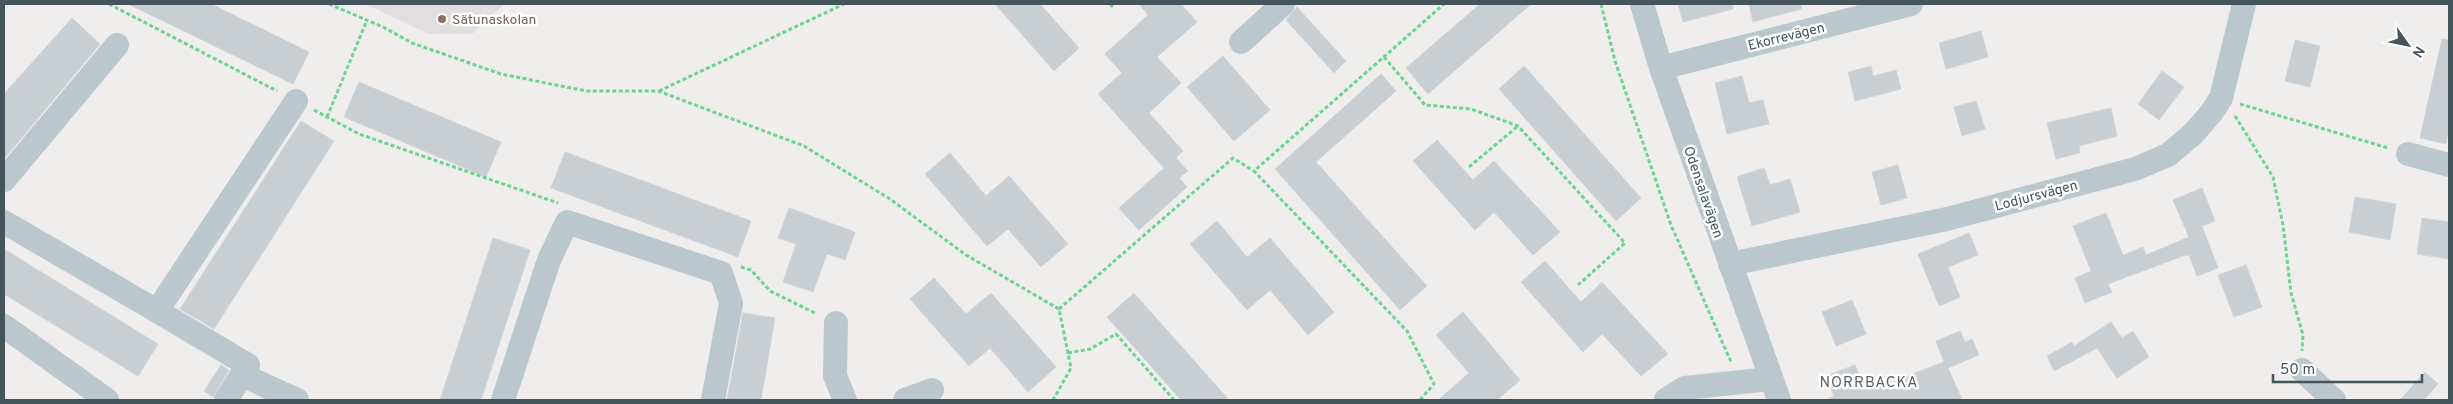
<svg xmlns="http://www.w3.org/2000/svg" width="2453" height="404" viewBox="0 0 2453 404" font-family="Overpass,sans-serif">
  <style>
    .education { fill: #e1dedf }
    .building { fill: #c9ced3; stroke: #d0d5da }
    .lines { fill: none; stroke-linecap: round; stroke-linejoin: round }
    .path { stroke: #6bd48e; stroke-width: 3; stroke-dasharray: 4 2.5; stroke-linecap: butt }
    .minor { stroke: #bac8ce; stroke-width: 24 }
    .education-dot { fill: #8d6e63; stroke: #fff; stroke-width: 2 }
    .labels { text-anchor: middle; stroke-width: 5; stroke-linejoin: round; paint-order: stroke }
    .education-label { font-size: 14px; fill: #785e54; stroke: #fff; text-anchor: start }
    .street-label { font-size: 14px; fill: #44555c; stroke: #fff }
    .neighbourhood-label { font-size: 15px; letter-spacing: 1px; fill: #595f63; stroke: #fff }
  </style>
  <rect width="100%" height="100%" fill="#f0eded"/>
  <path class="education" d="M 365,4 L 504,4 L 472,34 L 429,34 Z"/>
  <path class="building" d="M 128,4 L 211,4 L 309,52 L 293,84 Z
    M 995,4 L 1040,4 L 1079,48 L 1054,71 Z
    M 1139,4 L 1181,4 L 1197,22 L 1157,57 L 1181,83 L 1149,113 L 1183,151 L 1176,158 L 1188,171 L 1179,178 L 1187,187 L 1139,230 L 1119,208 L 1164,168 L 1098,94 L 1122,73 L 1105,54 L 1148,15 Z
    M 1480,4 L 1531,4 L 1428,94 L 1406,68 Z
    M 1678,4 L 1732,4 L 1733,9 L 1683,22 Z
    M 1749,4 L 1801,4 L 1801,9 L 1753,22 Z
    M 1297,7 L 1346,61 L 1334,73 L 1286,20 Z
    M 72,18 L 100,44 L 4,159 L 4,94 Z
    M 1981,31 L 1988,57 L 1946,69 L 1939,43 Z
    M 2442,39 L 2449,40 L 2449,127 L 2446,144 L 2420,138 Z
    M 2295,40 L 2320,46 L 2310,87 L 2285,81 Z
    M 1223,56 L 1270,110 L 1234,141 L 1187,87 Z
    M 1524,66 L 1641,198 L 1616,221 L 1499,89 Z
    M 1871,66 L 1873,76 L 1896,70 L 1901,89 L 1855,101 L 1848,72 Z
    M 2162,71 L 2184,87 L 2159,120 L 2138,104 Z
    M 1381,74 L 1396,91 L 1316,162 L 1427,286 L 1400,310 L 1275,169 Z
    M 1742,76 L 1749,103 L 1763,100 L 1769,124 L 1727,134 L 1715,83 Z
    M 359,82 L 501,142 L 486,177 L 344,117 Z
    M 1976,101 L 1985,129 L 1962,136 L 1954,107 Z
    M 2111,108 L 2117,136 L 2079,146 L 2080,153 L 2056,159 L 2047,123 Z
    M 301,121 L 334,141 L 214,329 L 180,309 Z
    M 1437,140 L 1473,180 L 1494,161 L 1560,232 L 1533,255 L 1494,212 L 1475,230 L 1413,161 Z
    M 565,152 L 751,221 L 738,257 L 551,188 Z
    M 950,153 L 986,196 L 1009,176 L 1068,244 L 1041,267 L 1008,229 L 987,246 L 925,174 Z
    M 1898,165 L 1907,198 L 1881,205 L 1872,172 Z
    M 1764,168 L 1770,185 L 1790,179 L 1800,212 L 1752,226 L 1737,177 Z
    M 2202,188 L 2215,221 L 2202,226 L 2218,268 L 2197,276 L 2189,255 L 2183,256 L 2108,284 L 2112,292 L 2085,303 L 2075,278 L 2091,271 L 2073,226 L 2106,213 L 2123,255 L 2143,247 L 2146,255 L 2189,237 L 2173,200 Z
    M 2355,197 L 2396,204 L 2390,240 L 2349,232 Z
    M 789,208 L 855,232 L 845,260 L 827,254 L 813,292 L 783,282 L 796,244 L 778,238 Z
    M 2422,218 L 2449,222 L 2449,259 L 2417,254 Z
    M 1217,221 L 1247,257 L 1270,238 L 1334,312 L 1308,335 L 1270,290 L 1247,310 L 1190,244 Z
    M 1969,233 L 1978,255 L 1948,267 L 1960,297 L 1939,306 L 1918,254 Z
    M 493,238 L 530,250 L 481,400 L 440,400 Z
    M 4,249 L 158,344 L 138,376 L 4,294 Z
    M 1545,261 L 1581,302 L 1602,282 L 1668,354 L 1641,376 L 1602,334 L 1583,352 L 1521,282 Z
    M 2246,265 L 2262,307 L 2234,317 L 2218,275 Z
    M 934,278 L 966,314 L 991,293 L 1056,367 L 1028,392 L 990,348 L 969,366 L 910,299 Z
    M 1134,293 L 1229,400 L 1181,400 L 1107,317 Z
    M 1852,300 L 1866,334 L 1836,346 L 1822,312 Z
    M 1463,312 L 1520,380 L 1497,400 L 1438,400 L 1469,373 L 1436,335 Z
    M 743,313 L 775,318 L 761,400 L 727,400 Z
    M 2111,322 L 2122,338 L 2133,331 L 2149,357 L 2117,378 L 2097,348 L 2054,371 L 2047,356 L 2072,342 L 2074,346 Z
    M 1960,331 L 1965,342 L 1972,339 L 1979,355 L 1948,368 L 1962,400 L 1826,400 L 1834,396 L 1826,376 L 1855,365 L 1863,385 L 1878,378 L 1881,386 L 1944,362 L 1936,341 Z
    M 221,365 L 229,370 L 213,397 L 204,391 Z
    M 2425,372 L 2438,384 L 2424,400 L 2400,400 Z"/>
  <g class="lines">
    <path class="path" d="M 109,4 L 277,91
      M 329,4 L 383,27 L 412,43 L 501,74 L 586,91 L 658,91 L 804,146 L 890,199 L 966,255 L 1059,309 L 1071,368 L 1053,400
      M 1110,4 L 1113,7
      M 1601,4 L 1615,61 L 1671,225 L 1731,362
      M 1384,57 L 1425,105 L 1471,109 L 1518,126 L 1625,243 L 1578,285
      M 659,91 L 844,4
      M 2240,104 L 2388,148
      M 314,110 L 359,134 L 558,203
      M 2235,116 L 2273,177 L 2283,225 L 2291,293 L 2303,335 L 2302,351
      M 327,117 L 367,20
      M 1469,167 L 1518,126
      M 741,267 L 751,270 L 770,291 L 817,314
      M 1059,309 L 1233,158 L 1254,171
      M 1068,353 L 1090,349 L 1116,334 L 1174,400
      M 1420,400 L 1434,384 L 1407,331 L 1254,171 L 1444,4"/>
    <path class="minor" d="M 1642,4 L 1661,68 L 1779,400
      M 1241,42 L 1283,4
      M 1661,68 L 1911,4
      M 2408,154 L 2449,165
      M 4,180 L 117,45
      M 4,222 L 157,311
      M 1730,264 L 1947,219 L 2135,169 L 2168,155 L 2193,134 L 2212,112 L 2221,98 L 2244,4
      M 836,323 L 835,376 L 845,400
      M 4,326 L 107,400
      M 2302,370 L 2334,400
      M 242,375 L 297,400
      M 226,400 L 248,365 L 157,311 L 296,101
      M 503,400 L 549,260 L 567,222 L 721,273 L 731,303 L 713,400
      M 905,400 L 932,390
      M 1666,400 L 1685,388 L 1770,379"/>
  </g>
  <circle class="education-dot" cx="442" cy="19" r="5"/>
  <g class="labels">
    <g class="education-label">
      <text x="452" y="24">Sätunaskolan</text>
    </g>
    <g class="street-label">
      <text transform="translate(1786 36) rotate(-14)" y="5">Ekorrevägen</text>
      <text transform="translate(1704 192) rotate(71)" y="5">Odensalavägen</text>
      <text transform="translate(2036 195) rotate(-15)" y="5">Lodjursvägen</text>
    </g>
    <g class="neighbourhood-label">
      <text x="1869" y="387">NORRBACKA</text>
    </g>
  </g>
  <rect width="2453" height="404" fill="none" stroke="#44555c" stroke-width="10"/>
  <g transform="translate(2408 45) rotate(123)" stroke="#ffffff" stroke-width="4" paint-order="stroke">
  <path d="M0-4L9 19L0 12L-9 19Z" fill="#44555c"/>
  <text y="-8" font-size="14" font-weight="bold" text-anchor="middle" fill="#44555c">N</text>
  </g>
  <path d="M2273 374v8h149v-8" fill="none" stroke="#44555c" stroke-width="2.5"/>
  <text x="2280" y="374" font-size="15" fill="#44555c" stroke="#ffffff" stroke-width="4" paint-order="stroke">50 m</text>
</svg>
